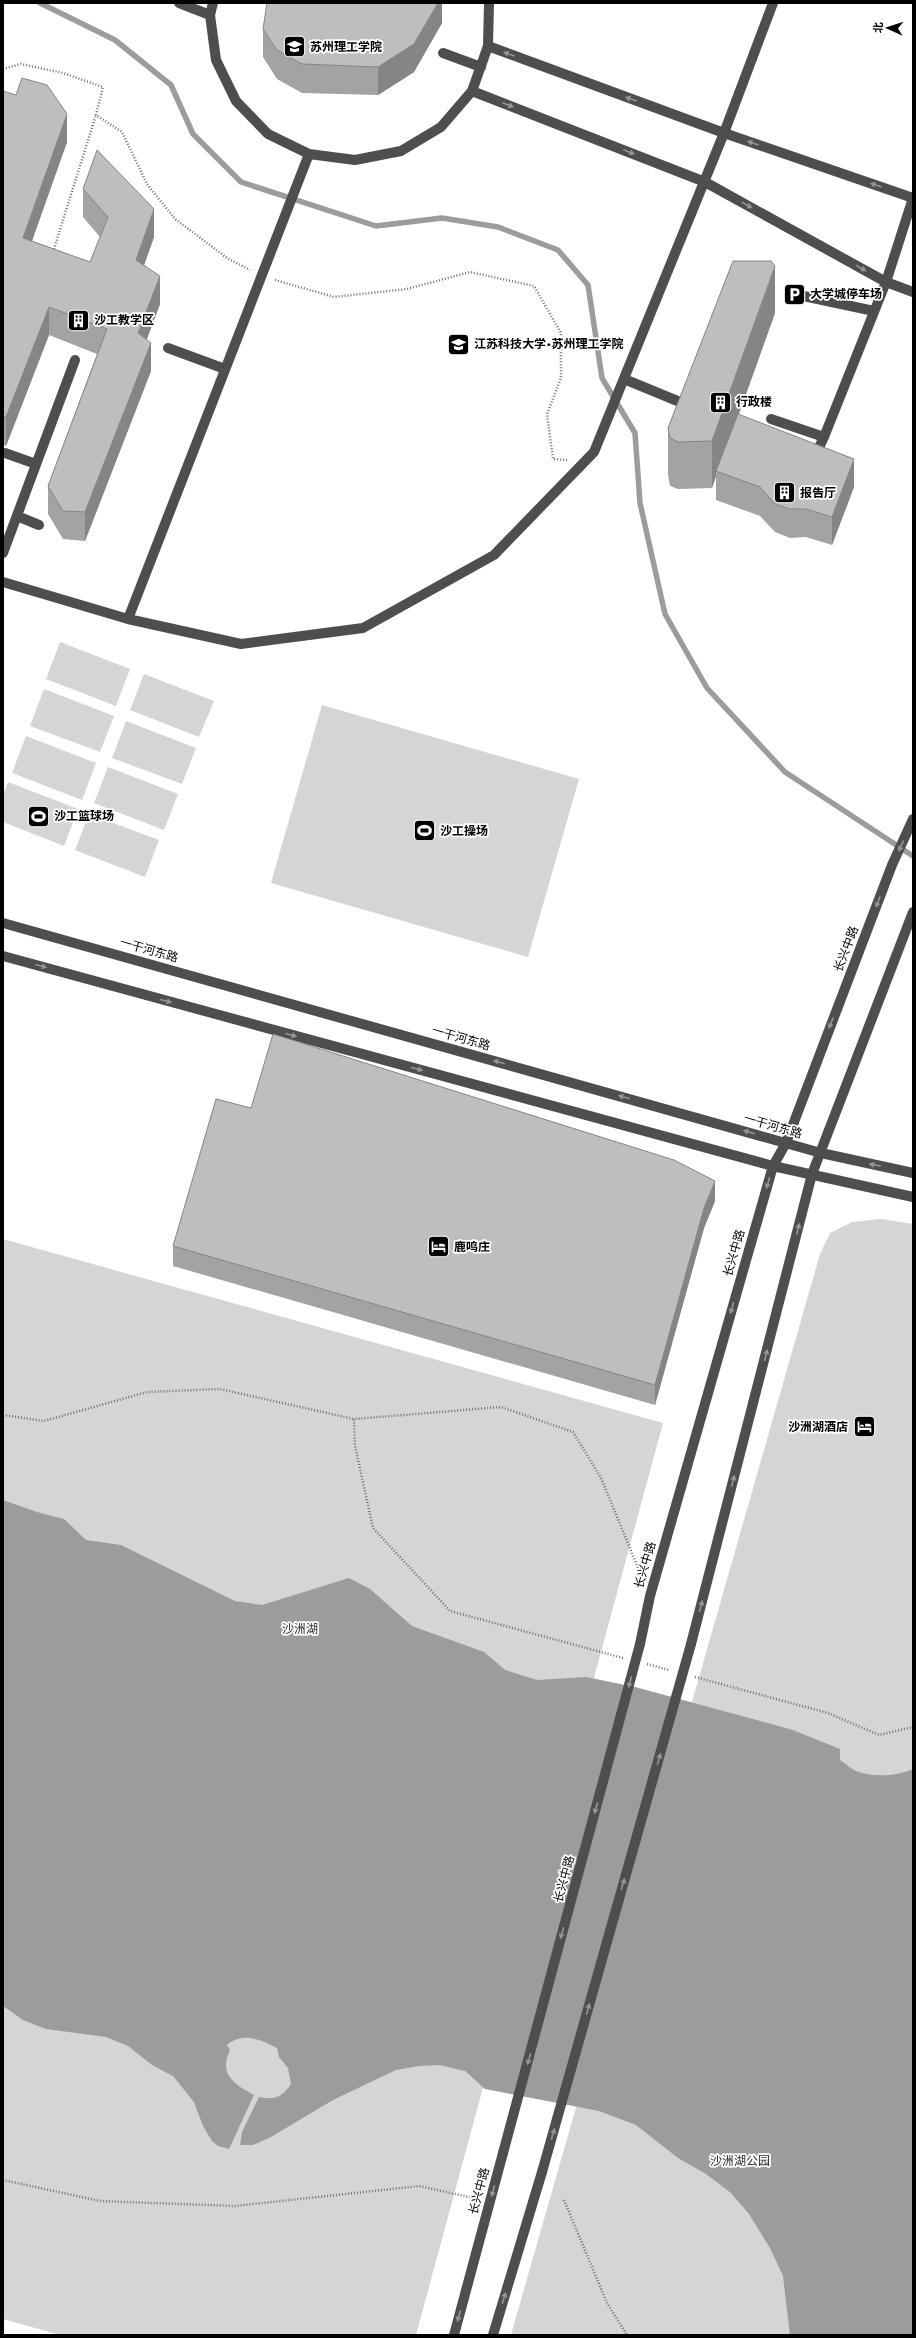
<svg xmlns="http://www.w3.org/2000/svg" width="916" height="2338" viewBox="0 0 916 2338" font-family="Figtree,'Noto Sans SC',sans-serif">
  <style>
    .green { fill: #d5d5d5 }
    .water { fill: #9c9c9c }
    .lines { fill: none; stroke-linecap: round; stroke-linejoin: round }
    .stream { stroke: #9c9c9c; stroke-width: 5.5 }
    .path { stroke: #707070; stroke-width: 2.5; stroke-dasharray: 1 2; stroke-linecap: butt }
    .minor { stroke: #4e4e4e; stroke-width: 10 }
    .minor-bridge { stroke: #4e4e4e; stroke-width: 10 }
    .wall { fill: #a3a3a3 }
    .shaded-wall { fill: #858585 }
    .building { fill: #bebebe; stroke: #858585 }
    .oneway { fill: #959595 }
    .labels { text-anchor: middle; stroke-width: 3.5; stroke-linejoin: round; paint-order: stroke }
    .poi-label { font-size: 12px; font-weight: bold; fill: #000; stroke: #fff; text-anchor: start }
    .street-label { font-size: 12px; fill: #000; stroke: #fff }
    .park-label { font-size: 12px; fill: #2c2c2c; stroke: #fff }
  </style>
  <rect width="100%" height="100%" fill="#fff"/>
  <path class="green" d="M 60,642 L 130,669 L 116,706 L 46,679 Z
    M 144,674 L 214,701 L 199,737 L 130,710 Z
    M 44,689 L 114,716 L 100,752 L 30,726 Z
    M 322,705 L 579,779 L 528,957 L 271,883 Z
    M 126,721 L 196,748 L 182,784 L 112,758 Z
    M 26,736 L 96,763 L 82,800 L 12,773 Z
    M 108,767 L 178,794 L 164,830 L 94,803 Z
    M 8,782 L 78,809 L 64,846 L 3,822 L 3,795 Z
    M 89,814 L 159,840 L 145,877 L 75,850 Z
    M 881,1219 L 913,1224 L 913,2335 L 511,2335 L 820,1254 L 830,1233 L 852,1222 Z
    M 3,1239 L 663,1423 L 416,2335 L 60,2335 L 3,2319 Z"/>
  <path class="water" d="M 3,1500 L 37,1512 L 64,1519 L 86,1540 L 121,1545 L 235,1601 L 262,1605 L 349,1578 L 370,1589 L 412,1626 L 484,1652 L 505,1670 L 537,1680 L 586,1677 L 635,1687 L 793,1730 L 840,1749 L 840,1760 C 845,1763 851,1769 856,1771 C 873,1778 897,1776 913,1769 L 913,2335 L 790,2335 L 783,2276 L 770,2248 L 749,2214 L 731,2193 L 706,2174 L 678,2158 L 636,2125 L 599,2111 L 485,2089 L 465,2071 L 439,2065 L 419,2066 L 396,2070 L 333,2100 L 271,2137 L 253,2145 L 240,2145 L 242,2132 L 259,2097 C 274,2100 282,2098 291,2084 L 288,2068 L 279,2057 L 277,2048 C 261,2039 242,2032 227,2045 L 230,2050 C 218,2074 235,2085 254,2095 L 229,2149 L 218,2146 L 212,2141 L 203,2126 L 194,2102 L 173,2076 L 152,2065 L 128,2046 L 106,2037 L 46,2029 L 23,2020 L 3,2006 Z"/>
  <g class="lines">
    <path class="stream" d="M 40,3 L 115,40 L 171,85 L 193,134 L 241,182 L 376,226 L 442,218 L 498,227 L 558,250 L 588,285 L 602,378 L 635,433 L 640,503 L 665,614 L 707,688 L 785,772 L 913,856"/>
    <path class="path" d="M 3,69 L 21,64 L 63,73 L 103,87 L 96,115 L 122,132 L 147,184 L 175,219 L 227,258 L 250,270
      M 53,252 L 96,115
      M 275,280 L 334,297 L 407,289 L 470,272 L 534,286 L 561,333 L 561,378 L 547,414 L 553,459 L 567,460
      M 3,1415 L 44,1421 L 147,1392 L 220,1389 L 354,1419
      M 623,1658 L 450,1611 L 373,1528 L 355,1446 L 354,1419 L 501,1407 L 573,1432 L 601,1478 L 641,1575
      M 647,1664 L 669,1670
      M 695,1677 L 828,1713 L 879,1735 L 913,1727
      M 3,2180 L 100,2201 L 235,2206 L 419,2186 L 478,2199
      M 564,2200 L 607,2303 L 627,2335"/>
    <path class="minor" d="M 179,3 L 210,15
      M 213,3 L 210,15 L 216,60 L 236,101 L 268,134 L 309,154 L 355,160 L 401,151 L 441,127 L 472,91 L 488,46 L 489,3
      M 488,46 L 724,133 L 913,198
      M 443,53 L 481,67
      M 472,91 L 705,182 L 886,282 L 913,292
      M 794,294 L 874,311
      M 168,348 L 225,369
      M 624,379 L 680,402
      M 771,419 L 824,437
      M 5,453 L 36,464
      M 814,458 L 824,437 L 886,282 L 913,198
      M 17,516 L 39,525
      M 3,553 L 75,360
      M 3,582 L 128,619 L 241,644 L 363,628 L 494,555 L 594,452 L 724,133 L 773,3
      M 128,619 L 309,154
      M 3,923 L 821,1153 L 913,1173
      M 3,956 L 773,1166 L 913,1197
      M 640,1644 L 650,1596 L 773,1166 L 786,1143 L 892,865 L 913,819
      M 691,1644 L 812,1174 L 913,912
      M 454,2335 L 503,2153
      M 493,2335 L 542,2172"/>
    <path class="minor-bridge" d="M 503,2153 L 640,1644
      M 542,2172 L 691,1644"/>
  </g>
  <path class="wall" d="M 442,3 L 442,23 L 414,72 L 378,95 L 302,93 L 277,79 L 263,57 L 263,29 Z
    M 3,91 L 67,142 L 32,241 L 90,262 L 100,237 L 83,217 L 83,189 L 154,237 L 144,265 L 160,304 L 147,339 L 151,371 L 85,541 L 63,539 L 48,514 L 48,486 L 97,354 L 49,335 L 6,446 L 3,444 Z
    M 775,313 L 739,414 L 854,487 L 832,545 L 806,537 L 790,538 L 775,532 L 760,516 L 716,500 L 716,476 L 712,488 L 678,489 L 670,486 L 668,475 L 668,428 Z
    M 251,1108 L 715,1201 L 704,1228 L 655,1405 L 173,1266 L 173,1246 Z"/>
  <path class="shaded-wall" d="M 438,3 L 442,3 L 442,23 L 414,72 L 378,95 L 378,67 Z
    M 67,114 L 67,142 L 23,266 L 23,238 Z
    M 154,209 L 154,237 L 136,288 L 136,260 Z
    M 775,266 L 775,313 L 718,472 L 716,471 L 716,476 L 712,488 L 712,441 Z
    M 160,276 L 160,304 L 138,362 L 138,333 Z
    M 49,307 L 49,335 L 6,446 L 6,417 Z
    M 151,343 L 151,371 L 85,541 L 85,512 Z
    M 854,459 L 854,487 L 832,545 L 832,517 Z
    M 715,1181 L 715,1201 L 704,1228 L 655,1405 L 655,1385 L 704,1208 Z"/>
  <path class="building" d="M 267,3 L 438,3 L 414,44 L 378,67 L 302,64 L 277,50 L 263,29 Z
    M 22,78 L 47,85 L 67,114 L 23,238 L 90,262 L 108,217 L 83,189 L 97,150 L 154,209 L 136,260 L 160,276 L 138,333 L 151,343 L 85,512 L 63,511 L 48,486 L 107,329 L 49,307 L 6,417 L 3,416 L 3,91 L 16,95 Z
    M 733,261 L 771,261 L 775,266 L 712,441 L 678,442 L 670,438 L 668,428 Z
    M 738,414 L 854,459 L 832,517 L 806,509 L 790,509 L 775,504 L 760,487 L 716,471 Z
    M 273,1034 L 674,1160 L 715,1181 L 704,1208 L 655,1385 L 173,1246 L 216,1099 L 251,1108 Z"/>
  <defs><path id="oneway-solid" d="M-6-.8H1V-3.2L6.5 0L1 3.2V.8H-6Z"/></defs>
  <g class="oneway">
    <use href="#oneway-solid" transform="translate(509 54) rotate(-160)"/>
    <use href="#oneway-solid" transform="translate(631 99) rotate(-160)"/>
    <use href="#oneway-solid" transform="translate(508 105) rotate(21)"/>
    <use href="#oneway-solid" transform="translate(753 143) rotate(-161)"/>
    <use href="#oneway-solid" transform="translate(629 152) rotate(21)"/>
    <use href="#oneway-solid" transform="translate(876 185) rotate(-161)"/>
    <use href="#oneway-solid" transform="translate(747 205) rotate(29)"/>
    <use href="#oneway-solid" transform="translate(861 268) rotate(29)"/>
    <use href="#oneway-solid" transform="translate(901 846) rotate(115)"/>
    <use href="#oneway-solid" transform="translate(878 902) rotate(111)"/>
    <use href="#oneway-solid" transform="translate(41 966) rotate(15)"/>
    <use href="#oneway-solid" transform="translate(166 1001) rotate(15)"/>
    <use href="#oneway-solid" transform="translate(831 1023) rotate(111)"/>
    <use href="#oneway-solid" transform="translate(291 1035) rotate(15)"/>
    <use href="#oneway-solid" transform="translate(499 1062) rotate(-164)"/>
    <use href="#oneway-solid" transform="translate(417 1069) rotate(15)"/>
    <use href="#oneway-solid" transform="translate(624 1097) rotate(-164)"/>
    <use href="#oneway-solid" transform="translate(749 1132) rotate(-164)"/>
    <use href="#oneway-solid" transform="translate(875 1165) rotate(-168)"/>
    <use href="#oneway-solid" transform="translate(768 1183) rotate(106)"/>
    <use href="#oneway-solid" transform="translate(798 1229) rotate(-76)"/>
    <use href="#oneway-solid" transform="translate(732 1308) rotate(106)"/>
    <use href="#oneway-solid" transform="translate(766 1355) rotate(-76)"/>
    <use href="#oneway-solid" transform="translate(733 1481) rotate(-76)"/>
    <use href="#oneway-solid" transform="translate(701 1606) rotate(-76)"/>
    <use href="#oneway-solid" transform="translate(630 1682) rotate(105)"/>
    <use href="#oneway-solid" transform="translate(659 1759) rotate(-74)"/>
    <use href="#oneway-solid" transform="translate(596 1808) rotate(105)"/>
    <use href="#oneway-solid" transform="translate(623 1884) rotate(-74)"/>
    <use href="#oneway-solid" transform="translate(562 1933) rotate(105)"/>
    <use href="#oneway-solid" transform="translate(588 2009) rotate(-74)"/>
    <use href="#oneway-solid" transform="translate(529 2059) rotate(105)"/>
    <use href="#oneway-solid" transform="translate(553 2134) rotate(-74)"/>
    <use href="#oneway-solid" transform="translate(493 2191) rotate(105)"/>
    <use href="#oneway-solid" transform="translate(504 2298) rotate(-73)"/>
    <use href="#oneway-solid" transform="translate(459 2316) rotate(105)"/>
  </g>
  <defs>
    <symbol id="university-square" viewBox="-11 -11 22 22"><rect x="-9" y="-9" width="18" height="18" rx="4" fill="#000" stroke="#fff"/><path d="M0-5L7-2L0 1L-7-2ZM-4 1L0 2.5L4 1V4Q0 6-4 4Z" fill="#fff"/></symbol>
    <symbol id="parking-square" viewBox="-11 -11 22 22"><rect x="-9" y="-9" width="18" height="18" rx="4" fill="#000" stroke="#fff"/><path d="M-3.5-5.5H1a3.5 3.5 0 0 1 0 7H-1V5.5H-3.5ZM-1-3.4V-.6H.8a1.4 1.4 0 0 0 0-2.8Z" fill="#fff"/></symbol>
    <symbol id="building-square" viewBox="-11 -11 22 22"><rect x="-9" y="-9" width="18" height="18" rx="4" fill="#000" stroke="#fff"/><path d="M-4-6H4V6H1V3H-1V6H-4ZM-2.5-4.3h1.7v1.8h-1.7ZM.8-4.3h1.7v1.8H.8ZM-2.5-1h1.7V.8h-1.7ZM.8-1h1.7V.8H.8Z" fill="#fff"/></symbol>
    <symbol id="school-square" viewBox="-11 -11 22 22"><rect x="-9" y="-9" width="18" height="18" rx="4" fill="#000" stroke="#fff"/><path d="M0-5L7-2L0 1L-7-2ZM-4 1L0 2.5L4 1V4Q0 6-4 4Z" fill="#fff"/></symbol>
    <symbol id="stadium-square" viewBox="-11 -11 22 22"><rect x="-9" y="-9" width="18" height="18" rx="4" fill="#000" stroke="#fff"/><path d="M0-5a6.5 5 0 1 0 0 10a6.5 5 0 1 0 0-10ZM-3.5-1.8h7v3.6h-7Z" fill="#fff"/></symbol>
    <symbol id="hotel-square" viewBox="-11 -11 22 22"><rect x="-9" y="-9" width="18" height="18" rx="4" fill="#000" stroke="#fff"/><path d="M-6-4.5h1.5V1H6V5H4.5V3h-9V5H-6ZM-4 0a1.8 1.8 0 1 1 3.6 0ZM.5 0V-2.5h3Q6-2.5 6 0Z" fill="#fff"/></symbol>
  </defs>
  <g fill-rule="evenodd">
    <use href="#university-square" x="282" y="34" width="25" height="25"/>
    <use href="#parking-square" x="782" y="282" width="25" height="25"/>
    <use href="#building-square" x="66" y="308" width="25" height="25"/>
    <use href="#school-square" x="446" y="332" width="25" height="25"/>
    <use href="#building-square" x="708" y="390" width="25" height="25"/>
    <use href="#building-square" x="772" y="480" width="25" height="25"/>
    <use href="#stadium-square" x="26" y="804" width="25" height="25"/>
    <use href="#stadium-square" x="412" y="818" width="25" height="25"/>
    <use href="#hotel-square" x="426" y="1234" width="25" height="25"/>
    <use href="#hotel-square" x="852" y="1414" width="25" height="25"/>
  </g>
  <g class="labels">
    <g class="poi-label">
      <text x="310" y="51">苏州理工学院</text>
      <text x="810" y="298">大学城停车场</text>
      <text x="94" y="324">沙工教学区</text>
      <text x="474" y="348">江苏科技大学•苏州理工学院</text>
      <text x="736" y="406">行政楼</text>
      <text x="800" y="497">报告厅</text>
      <text x="54" y="820">沙工篮球场</text>
      <text x="440" y="835">沙工操场</text>
      <text x="454" y="1251">鹿鸣庄</text>
      <text x="848" y="1431" text-anchor="end">沙洲湖酒店</text>
    </g>
    <g class="street-label">
      <text transform="translate(846 949) rotate(-69)" y="4">长兴中路</text>
      <text transform="translate(149 950) rotate(16)" y="4">一干河东路</text>
      <text transform="translate(461 1038) rotate(16)" y="4">一干河东路</text>
      <text transform="translate(773 1126) rotate(16)" y="4">一干河东路</text>
      <text transform="translate(734 1253) rotate(-74)" y="4">长兴中路</text>
      <text transform="translate(645 1565) rotate(-74)" y="4">长兴中路</text>
      <text transform="translate(564 1879) rotate(-75)" y="4">长兴中路</text>
      <text transform="translate(479 2191) rotate(-75)" y="4">长兴中路</text>
    </g>
    <g class="park-label">
      <text x="300" y="1633">沙洲湖</text>
      <text x="740" y="2165">沙洲湖公园</text>
    </g>
  </g>
  <rect width="916" height="2338" fill="none" stroke="#000000" stroke-width="8"/>
  <g transform="translate(888 28) rotate(273)" stroke="#ffffff" stroke-width="3" paint-order="stroke">
  <path d="M0-3L7 15L0 10L-7 15Z" fill="#000000"/>
  <text y="-6" font-size="11" font-weight="bold" text-anchor="middle" fill="#000000">北</text>
  </g>
</svg>
